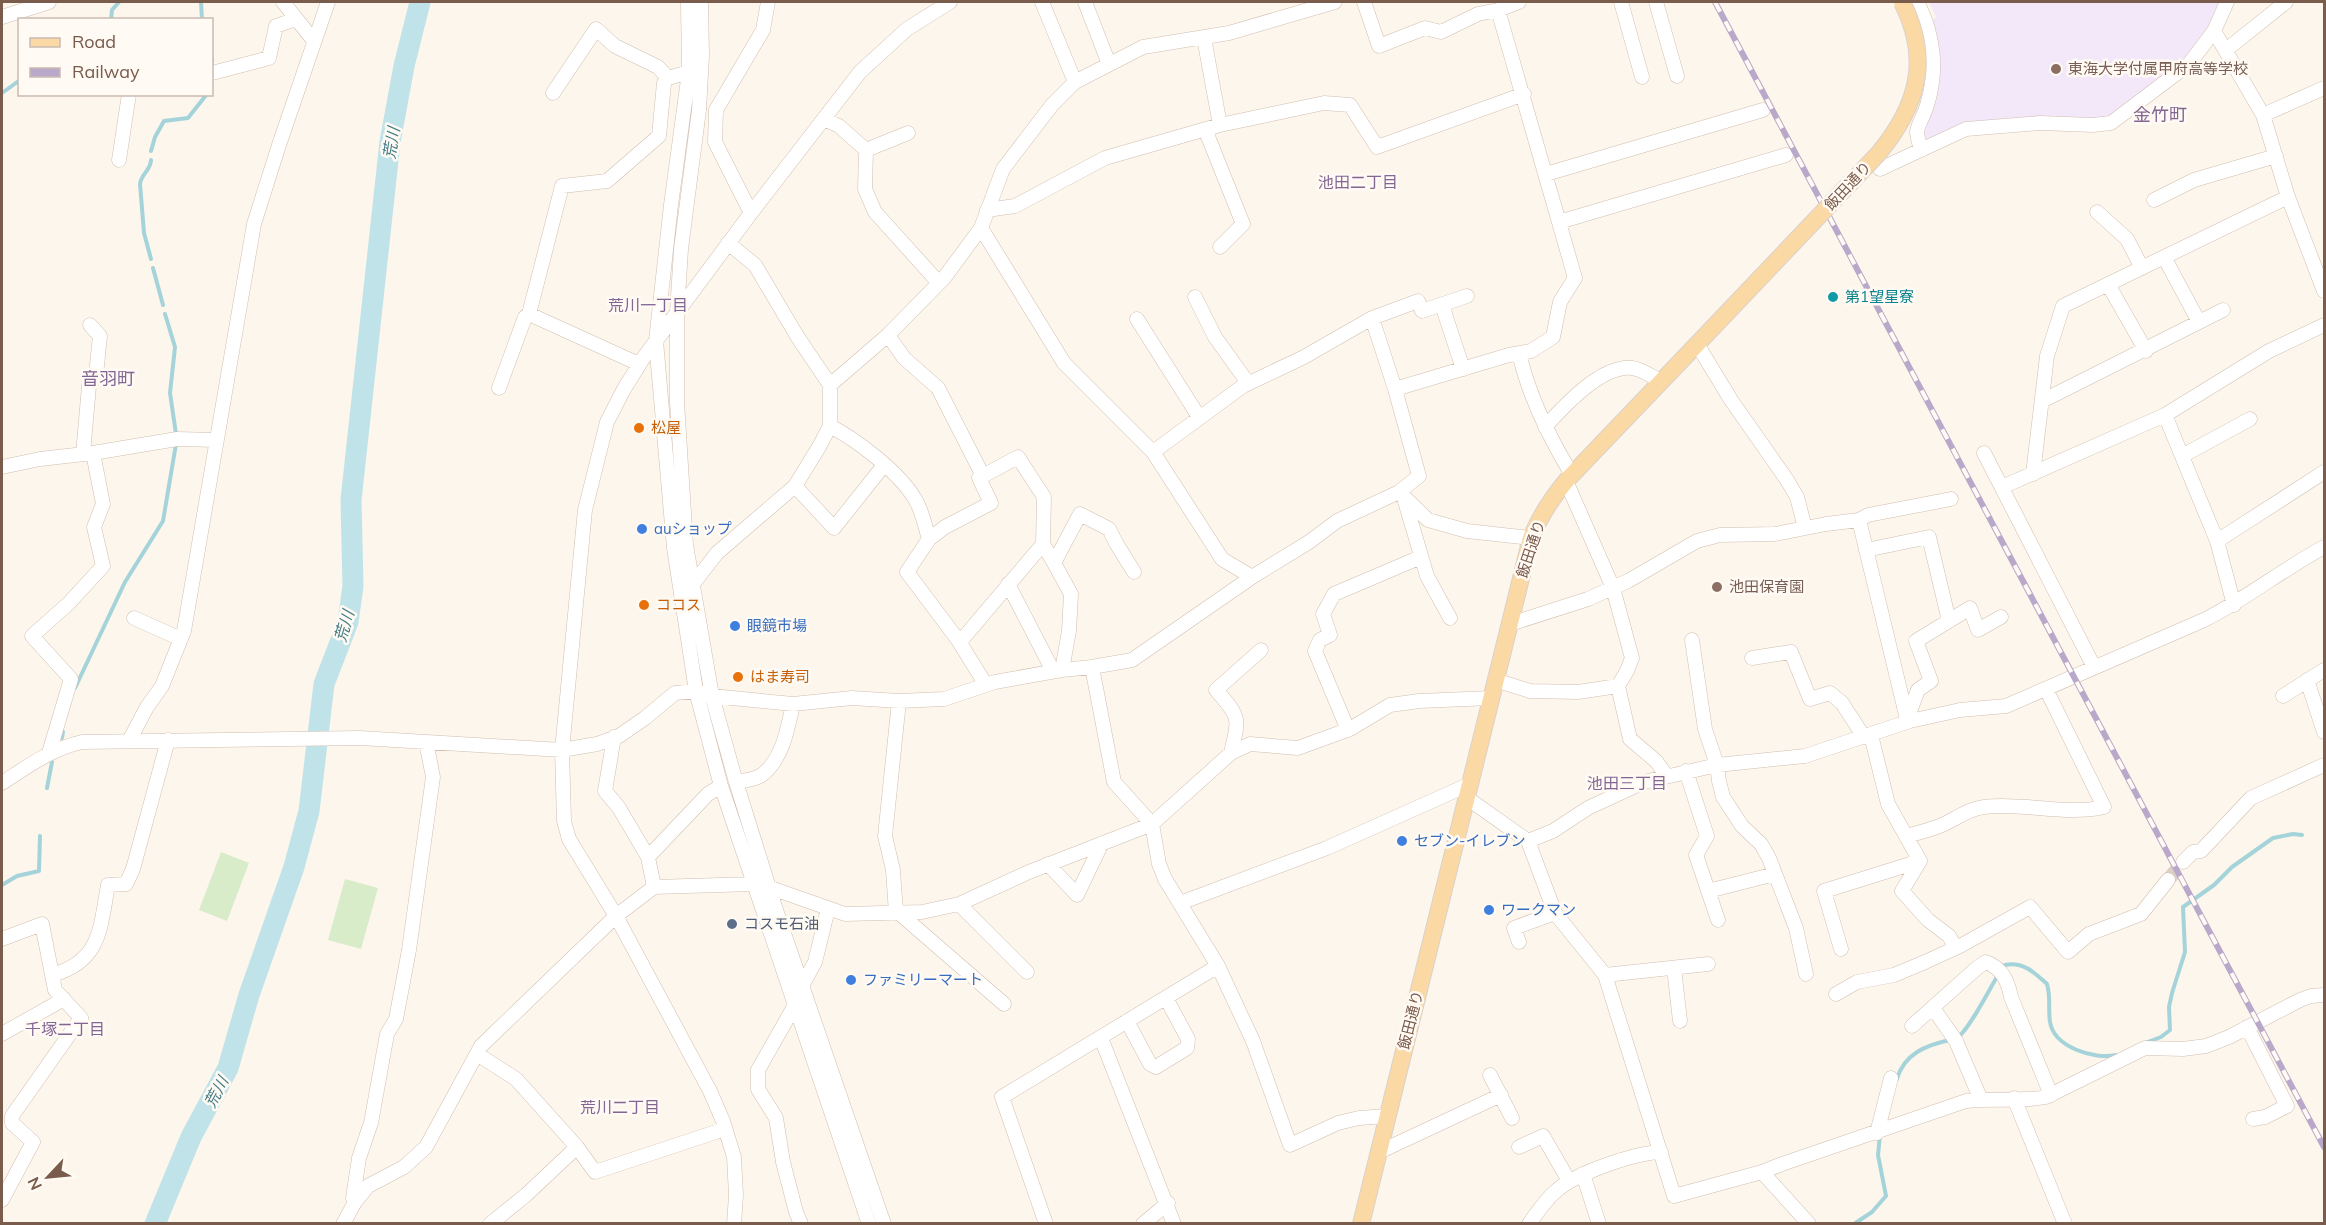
<svg xmlns="http://www.w3.org/2000/svg" width="2326" height="1225" viewBox="0 0 2326 1225" font-family="Mulish,'Noto Sans JP',sans-serif">
  <style>
    .education { fill: #f3e8fa }
    .green { fill: #d8ecc9 }
    .lines { fill: none; stroke-linecap: round; stroke-linejoin: round }
    .stream { stroke: #a5d3da; stroke-width: 4 }
    .river { stroke: #bfe3e8; stroke-width: 21 }
    .minor-tunnel { stroke: #dcd0c4; stroke-width: 14; stroke-dasharray: 14 7; stroke-linecap: butt }
    .minor-casing { stroke: #d1beb0; stroke-width: 15 }
    .major-casing { stroke: #dad1cd; stroke-width: 18 }
    .minor { stroke: #fff; stroke-width: 14 }
    .major { stroke: #fbd9a5; stroke-width: 16 }
    .rail-casing { stroke: #b9a8c9; stroke-width: 6 }
    .rail { stroke: #fffaf3; stroke-width: 4; stroke-dasharray: 11; stroke-linecap: butt }
    .major-bridge-casing { stroke: #dad1cd; stroke-width: 18; stroke-linecap: butt }
    .major-bridge { stroke: #fbd9a5; stroke-width: 16 }
    .education-dot { fill: #8d6e63; stroke: #fffaf3; stroke-width: 2 }
    .culture-dot { fill: #0f9aa8; stroke: #fffaf3; stroke-width: 2 }
    .food-dot { fill: #e8710a; stroke: #fffaf3; stroke-width: 2 }
    .shop-dot { fill: #3f7fe0; stroke: #fffaf3; stroke-width: 2 }
    .service-dot { fill: #5c6f8a; stroke: #fffaf3; stroke-width: 2 }
    .labels { text-anchor: middle; stroke-width: 5; stroke-linejoin: round; paint-order: stroke }
    .education-label { font-size: 15px; fill: #785e54; stroke: #fffaf3; text-anchor: start }
    .street-label { font-size: 15px; fill: #7a5c4d; stroke: #fffaf3 }
    .culture-label { font-size: 15px; fill: #0d838f; stroke: #fffaf3; text-anchor: start }
    .food-label { font-size: 15px; fill: #c56008; stroke: #fffaf3; text-anchor: start }
    .shop-label { font-size: 15px; fill: #366cbe; stroke: #fffaf3; text-anchor: start }
    .service-label { font-size: 15px; fill: #4e5e75; stroke: #fffaf3; text-anchor: start }
    .water-label { font-size: 16px; font-style: italic; fill: #437c86; stroke: #fffaf3 }
    .neighbourhood-label { font-size: 16px; fill: #846695; stroke: #fffaf3 }
    .quarter-label { font-size: 18px; fill: #846695; stroke: #fffaf3 }
  </style>
  <rect width="100%" height="100%" fill="#fdf6ec"/>
  <path class="education" d="M 1929,2 L 2221,2 L 2216,18 L 2186,59 L 2112,115 L 2092,120 L 2021,119 L 1928,143 L 1923,132 L 1938,45 L 1932,20 L 1936,17 Z"/>
  <path class="green" d="M 221,852 L 249,863 L 227,921 L 199,910 Z
    M 345,879 L 378,888 L 361,949 L 328,940 Z"/>
  <g class="lines">
    <path class="stream" d="M 201,2 L 202,20
      M 111,20 L 112,10 L 119,2
      M 212,58 L 212,61
      M 2,93 L 20,80
      M 151,151 L 155,137 L 164,121 L 188,118 L 207,94
      M 151,259 L 144,233 L 140,184 C 141,174 151,170 151,160
      M 153,268 L 163,305
      M 165,314 L 175,347 L 170,393 L 176,434
      M 75,688 L 125,582 L 163,521 L 176,444
      M 62,738 L 63,732
      M 47,788 L 52,762
      M 2,885 L 17,876 L 39,871 L 40,836
      M 2003,969 L 2005,965 C 2023,961 2035,973 2047,984 C 2051,997 2048,1010 2050,1022 C 2054,1047 2094,1060 2116,1055
      M 1957,1038 C 1969,1030 1989,990 1998,975
      M 2145,1043 L 2161,1037 L 2170,1030 L 2169,1007 L 2172,993 L 2185,952 L 2183,907 L 2214,885 L 2232,867 L 2273,838 L 2293,834 L 2302,835
      M 1897,1079 C 1904,1054 1926,1045 1950,1040
      M 1854,1224 L 1872,1212 L 1886,1196 L 1878,1155 L 1880,1135"/>
    <path class="river" d="M 155,1224 L 191,1137 L 228,1068 L 249,995 L 294,867 L 309,811 L 324,684 L 348,622 L 353,586 L 351,500 L 390,142 L 404,66 L 420,2"/>
    <path class="minor-tunnel" d="M 2168,880 L 2183,862"/>
    <defs>
      <path id="minor" d="M 283,2 L 314,41
        M 688,2 L 689,72 L 671,205 L 656,341 L 674,548 L 696,691 L 721,786 L 869,1224
        M 701,2 L 702,55 L 699,110 L 681,249 L 677,313 L 677,402 L 686,545 L 712,696 L 736,782 L 776,910 L 884,1224
        M 1042,2 L 1075,82
        M 1085,2 L 1109,64
        M 1364,2 L 1379,46 L 1425,28 L 1441,32 L 1478,14 L 1498,10
        M 1621,2 L 1642,77
        M 1656,2 L 1677,76
        M 1917,2 C 1934,34 1938,70 1927,105 C 1925,114 1918,123 1917,132 C 1917,137 1920,145 1921,150
        M 2,17 L 49,2
        M 2214,31 L 2263,115 L 2288,197 L 2324,291
        M 1204,38 L 1220,125
        M 2226,50 L 2286,2
        M 212,73 L 269,58 L 276,26 L 296,19
        M 553,93 L 596,29 L 615,46 L 658,67 L 668,78
        M 2263,115 L 2324,88
        M 824,119 L 839,126 L 866,150 L 865,189 L 875,212 L 939,283
        M 1205,129 L 1243,224 L 1220,247
        M 866,150 L 908,133
        M 119,160 L 129,94
        M 1880,169 L 1966,129 L 2040,123 L 2093,125 L 2111,123 L 2189,64 L 2214,31 L 2227,2
        M 1546,174 L 1763,110
        M 2154,200 L 2194,180 L 2276,156
        M 987,210 L 1015,206 L 1105,158 L 1220,125 L 1324,103 L 1350,105 L 1377,147 L 1524,94
        M 2097,212 L 2127,239 L 2142,268
        M 751,213 L 715,142 L 716,110 L 763,30 L 768,2
        M 1559,222 L 1786,155
        M 981,228 L 1064,363 L 1153,452 L 1222,559 L 1252,577
        M 728,243 L 755,265 L 797,336 L 830,385
        M 2164,257 L 2199,322
        M 2109,286 L 2146,351
        M 1195,297 L 1215,337 L 1248,383
        M 1442,305 L 1463,369
        M 1372,318 L 1418,301 L 1422,311 L 1467,296
        M 1137,319 L 1199,417
        M 888,335 L 904,358 L 938,388 L 983,476
        M 1697,344 L 1731,400 L 1787,480 L 1797,497 L 1805,528
        M 1519,353 C 1529,397 1549,437 1572,475
        M 639,364 L 529,314 L 562,186 L 607,181 L 659,136 L 664,83 L 668,78 L 689,72
        M 499,388 L 525,317 L 529,314
        M 2042,401 L 2223,310
        M 2165,415 L 2217,541 L 2234,605
        M 830,426 C 857,440 899,472 915,499 C 922,510 925,526 929,539 L 907,572 L 958,640 L 986,685
        M 1545,427 C 1563,407 1601,365 1632,368 C 1642,369 1652,377 1661,381
        M 1153,452 L 1243,386 L 1304,357 L 1372,318 L 1395,389
        M 1984,453 L 2094,667
        M 83,454 L 89,386 L 96,375 L 100,336 L 90,325
        M 2182,456 L 2250,419
        M 2,467 L 40,459 L 93,453 L 177,439 L 216,440
        M 2033,474 L 2047,356 L 2063,306 L 2288,197
        M 1566,481 L 1613,588 L 1632,658 L 1627,671 L 1618,686 L 1630,739 L 1656,761 L 1666,775
        M 795,486 L 834,528 L 884,465
        M 2002,487 L 2165,415 L 2269,351 L 2324,325
        M 1399,492 L 1419,476 L 1395,389 L 1509,355 L 1531,351 L 1553,337 L 1560,302 L 1575,278 L 1498,10 L 1519,2
        M 1404,498 L 1427,576 L 1450,618
        M 1859,520 L 1868,515 L 1951,499
        M 929,539 L 945,527 L 991,503 L 979,478 L 1018,457 L 1044,497 L 1043,544 L 960,642
        M 2217,541 L 2324,472
        M 1043,544 L 1054,563 L 1080,514 L 1109,529 L 1116,543 L 1134,572
        M 1866,550 L 1929,537 L 1949,621
        M 1054,563 L 1071,594 L 1069,631 L 1062,670
        M 693,584 L 717,553 L 795,486 L 819,447 L 830,426 L 830,385 L 888,335 L 944,278 L 981,228 L 1003,169 L 1052,105 L 1075,82 L 1143,47 L 1229,33 L 1335,2
        M 1008,584 L 1053,671
        M 134,618 L 181,639
        M 1510,624 L 1588,599 L 1628,581 L 1697,541 L 1720,535 L 1775,534 L 1826,524 L 1859,520 L 1907,719 L 1910,721
        M 1692,640 L 1705,729 L 1717,765 L 1719,781 L 1723,797 L 1742,826 L 1761,844 L 1769,858 L 1796,928 L 1806,974
        M 1752,658 L 1791,652 L 1810,699 L 1830,693 L 1842,703 L 1864,737
        M 1092,667 L 1114,782 L 1152,824 L 1159,864 L 1165,879 L 1218,966 L 1253,1041 L 1290,1145 L 1338,1123 L 1359,1118 L 1387,1116
        M 1495,680 L 1530,691 L 1578,692 L 1618,686
        M 2307,680 L 2324,732
        M 2283,696 L 2324,670
        M 1907,719 L 1918,690 L 1931,681 L 1916,641 L 1970,608 L 1978,630 L 2001,617
        M 1348,730 L 1315,651 L 1320,640 L 1330,635 L 1323,614 L 1334,594 L 1421,557
        M 1871,735 L 1888,804 L 1920,861 L 1902,891 L 1928,920 L 1949,936 L 1956,948
        M 614,737 L 605,791 L 619,808 L 648,857 L 654,887
        M 129,741 L 147,707 L 162,686 L 184,631 L 254,224 L 279,145 L 328,2
        M 49,753 L 71,679 L 32,636 L 69,603 L 103,566 L 94,527 L 103,504 L 93,453
        M 1231,753 C 1239,718 1241,718 1216,690 L 1261,650
        M 1686,771 L 1707,836 L 1696,855 L 1718,920
        M 736,782 C 745,780 756,780 763,774 C 783,758 788,727 793,704
        M 2,783 C 28,766 51,749 82,742 L 360,738 L 562,750 L 597,744 L 619,736 L 645,718 L 675,693 L 696,691 L 712,696 L 793,704 L 852,698 L 899,701 L 944,699 L 995,682 L 1062,670 L 1092,667 L 1132,660 L 1252,577 L 1309,542 L 1337,521 L 1399,492 L 1428,520 L 1467,531 L 1531,538
        M 1467,798 L 1528,841 L 1553,831 L 1588,808 L 1644,782 L 1717,765 L 1805,756 L 1910,721 L 1960,710 L 2006,706 L 2204,620 C 2246,599 2283,569 2324,547
        M 1906,836 C 1918,833 1930,830 1942,825 C 1956,819 1967,809 1984,807 C 2023,802 2066,816 2104,807 L 2046,689
        M 1528,841 L 1555,913 L 1605,975 L 1674,1196 L 1762,1172 L 1782,1164 L 1966,1101 C 1993,1098 2021,1102 2046,1097 L 2145,1048 L 2183,1049 L 2206,1046 L 2229,1037 L 2300,1000 L 2311,996 L 2324,995
        M 648,857 L 708,794 L 721,786
        M 2183,862 L 2193,852 L 2201,851 L 2251,798 L 2324,765
        M 1048,864 L 1077,895 L 1102,843
        M 768,887 L 845,914 L 922,912 L 959,904 L 1029,872 L 1152,824 L 1231,753 L 1250,744 L 1298,748 L 1350,729 L 1390,705 L 1419,701 L 1491,698
        M 1708,891 L 1775,874
        M 1180,903 L 1327,848 L 1470,784
        M 959,904 L 1027,972
        M 896,913 L 893,870 L 885,836 L 899,701
        M 899,913 L 1004,1004
        M 2,939 L 42,924 L 55,990 L 81,1018 L 12,1116 L 12,1123 L 33,1142 L 2,1200
        M 1519,942 L 1514,928 L 1555,913
        M 1841,949 L 1824,891 L 1920,861
        M 1674,968 L 1680,1021
        M 52,975 C 101,961 100,929 108,885 L 126,884 L 133,869 L 168,740
        M 1605,975 L 1708,964
        M 802,986 L 815,962 L 828,909
        M 1836,994 L 1857,982 L 1894,975 L 1925,962 L 1960,946 L 2030,907 L 2068,952 L 2089,934 L 2141,914 L 2168,880
        M 795,1005 L 758,1070 L 758,1089 L 776,1118 L 783,1162 L 796,1212 L 801,1224
        M 1933,1008 L 1956,1041 L 1981,1100
        M 1127,1021 L 1150,1064 L 1156,1067 L 1187,1048 L 1188,1039 L 1166,998
        M 1912,1026 L 1978,967 L 1986,962 C 2002,968 2008,981 2011,997 L 2051,1095
        M 2247,1027 L 2287,1106 L 2265,1117 L 2253,1119
        M 2,1034 L 64,999
        M 1101,1038 L 1174,1224
        M 477,1054 L 516,1079 L 577,1147 L 595,1172 L 725,1129
        M 1490,1075 L 1512,1118
        M 2014,1098 L 2065,1224
        M 1877,1133 L 1891,1078
        M 1519,1147 L 1543,1136 L 1569,1181
        M 1379,1152 L 1501,1095
        M 1762,1172 L 1809,1224
        M 1583,1174 L 1599,1224
        M 355,1202 L 353,1198 L 359,1158 L 371,1123 L 387,1034 L 396,1019 L 409,950 L 433,777 L 426,742
        M 343,1224 L 355,1202 L 368,1186 L 404,1167 L 426,1147 L 481,1046 L 616,916 L 654,887 L 753,884
        M 490,1224 L 526,1195 L 577,1147
        M 734,1224 L 736,1195 L 734,1157 L 723,1121 L 710,1091 L 616,916 L 569,839 L 564,821 L 562,750 L 585,510 L 607,422 L 624,389 L 644,357 L 751,213 L 860,72 L 907,29 L 950,2
        M 1046,1224 L 1002,1097 L 1218,966
        M 1143,1224 L 1168,1203
        M 1529,1224 C 1537,1213 1545,1200 1556,1191 C 1576,1173 1634,1153 1661,1152"/>
      <path id="major" d="M 1361,1224 L 1531,538 C 1540,516 1551,499 1566,481 L 1723,317"/>
    </defs>
    <use href="#minor" class="minor-casing"/>
    <use href="#major" class="major-casing"/>
    <use href="#minor" class="minor"/>
    <use href="#major" class="major"/>
    <defs>
      <path id="rail" d="M 1715,2 L 2324,1147"/>
    </defs>
    <use href="#rail" class="rail-casing"/>
    <use href="#rail" class="rail"/>
    <defs>
      <path id="major-bridge" d="M 1723,317 L 1878,154 C 1918,106 1931,59 1902,2"/>
    </defs>
    <use href="#major-bridge" class="major-bridge-casing"/>
    <use href="#major-bridge" class="major-bridge"/>
  </g>
  <g class="education-dot">
    <circle cx="2056" cy="69" r="6"/>
    <circle cx="1717" cy="587" r="6"/>
  </g>
  <circle class="culture-dot" cx="1833" cy="297" r="6"/>
  <g class="food-dot">
    <circle cx="639" cy="428" r="6"/>
    <circle cx="644" cy="605" r="6"/>
    <circle cx="738" cy="677" r="6"/>
  </g>
  <g class="shop-dot">
    <circle cx="642" cy="529" r="6"/>
    <circle cx="735" cy="626" r="6"/>
    <circle cx="1402" cy="841" r="6"/>
    <circle cx="1489" cy="910" r="6"/>
    <circle cx="851" cy="980" r="6"/>
  </g>
  <circle class="service-dot" cx="732" cy="924" r="6"/>
  <g class="labels">
    <g class="education-label">
      <text x="2068" y="74">東海大学付属甲府高等学校</text>
      <text x="1729" y="592">池田保育園</text>
    </g>
    <g class="street-label">
      <text transform="translate(1848 186) rotate(-47)" y="5">飯田通り</text>
      <text transform="translate(1531 549) rotate(-72)" y="5">飯田通り</text>
      <text transform="translate(1411 1020) rotate(-76)" y="5">飯田通り</text>
    </g>
    <g class="culture-label">
      <text x="1845" y="302">第1望星寮</text>
    </g>
    <g class="food-label">
      <text x="651" y="433">松屋</text>
      <text x="656" y="610">ココス</text>
      <text x="750" y="682">はま寿司</text>
    </g>
    <g class="shop-label">
      <text x="654" y="534">auショップ</text>
      <text x="747" y="631">眼鏡市場</text>
      <text x="1414" y="846">セブン-イレブン</text>
      <text x="1501" y="915">ワークマン</text>
      <text x="863" y="985">ファミリーマート</text>
    </g>
    <g class="service-label">
      <text x="744" y="929">コスモ石油</text>
    </g>
    <g class="water-label">
      <text transform="translate(391 143) rotate(-81)" y="6">荒川</text>
      <text transform="translate(344 626) rotate(-74)" y="6">荒川</text>
      <text transform="translate(216 1092) rotate(-62)" y="6">荒川</text>
    </g>
    <g class="neighbourhood-label">
      <text x="1358" y="188">池田二丁目</text>
      <text x="648" y="311">荒川一丁目</text>
      <text x="1627" y="789">池田三丁目</text>
      <text x="65" y="1035">千塚二丁目</text>
      <text x="620" y="1113">荒川二丁目</text>
    </g>
    <g class="quarter-label">
      <text x="2160" y="121">金竹町</text>
      <text x="108" y="385">音羽町</text>
    </g>
  </g>
  <rect width="2326" height="1225" fill="none" stroke="#7a5c4d" stroke-width="6"/>
  <rect x="18" y="18" width="195" height="78" fill="#fffaf3" stroke="#cabbb1" stroke-width="1.5"/>
  <rect x="30" y="38" width="30" height="9" fill="#fbd9a5" stroke="#cabbb1" stroke-width="1.5"/>
  <text x="72" y="48" font-size="18" fill="#7a5c4d">Road</text>
  <rect x="30" y="68" width="30" height="9" fill="#b9a8c9" stroke="#cabbb1" stroke-width="1.5"/>
  <text x="72" y="78" font-size="18" fill="#7a5c4d">Railway</text>
  <g transform="translate(48 1177) rotate(244)" stroke="#fffaf3" stroke-width="4.5" paint-order="stroke">
  <path d="M0-4.5L10 22L0 15L-10 22Z" fill="#7a5c4d"/>
  <text y="-9" font-size="16" font-weight="bold" text-anchor="middle" fill="#7a5c4d">N</text>
  </g>
</svg>
